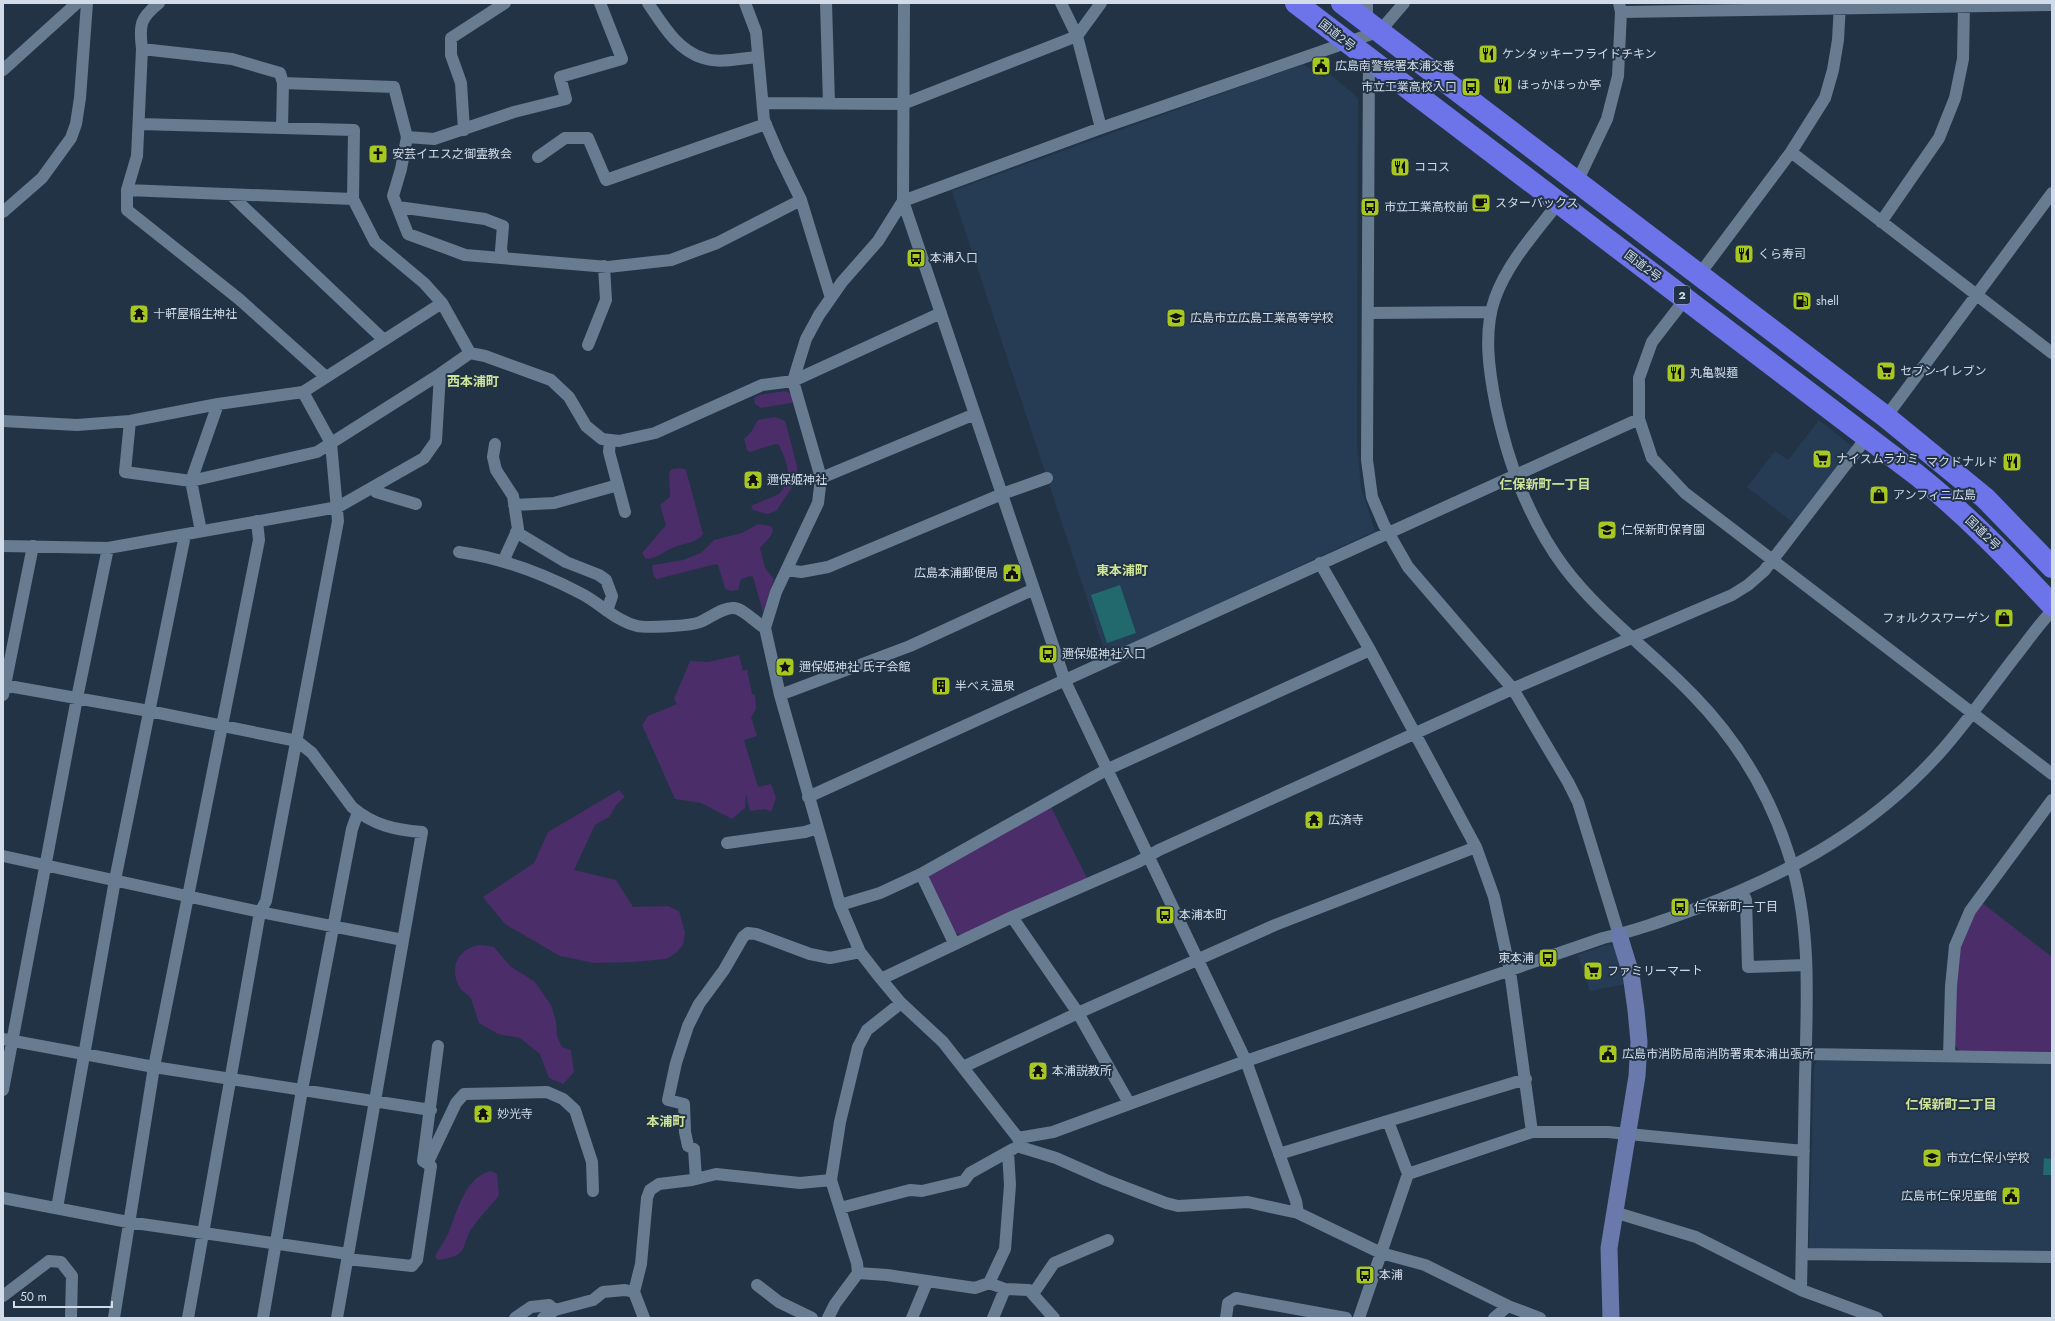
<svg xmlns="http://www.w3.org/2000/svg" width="2055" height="1321" viewBox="0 0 2055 1321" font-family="Jost,'Noto Sans JP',sans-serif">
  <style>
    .built { fill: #263c55 }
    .green { fill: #4a2d69 }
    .water { fill: #21696d }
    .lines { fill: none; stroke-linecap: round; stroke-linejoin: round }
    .street { stroke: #677b91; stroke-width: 12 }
    .secondary { stroke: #6979ab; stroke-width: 17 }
    .highway { stroke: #6d73e8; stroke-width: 22 }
    .labels { text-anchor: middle; stroke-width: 4; stroke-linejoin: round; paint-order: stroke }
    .shield { fill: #223346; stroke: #9ca9b7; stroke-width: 1 }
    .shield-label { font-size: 11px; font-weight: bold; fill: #d1dce8 }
    .street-label { font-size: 12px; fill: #d1dce8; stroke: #223346 }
    .poi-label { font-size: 12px; fill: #d1dce8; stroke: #223346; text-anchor: start }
    .neighbourhood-label { font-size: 13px; font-weight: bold; fill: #cee499; stroke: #223346 }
  </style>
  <rect width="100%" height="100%" fill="#223346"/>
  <path class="built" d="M 1303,64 L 1324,78 L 1331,75 L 1358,98 L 1357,446 L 1361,487 L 1375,531 L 1106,656 L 952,191 Z
    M 1819,420 L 1853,447 L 1795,524 L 1747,487 L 1775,451 L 1788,460 Z
    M 1609,944 L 1615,946 L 1625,984 L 1590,991 L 1578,955 Z
    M 1818,1060 L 2052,1062 L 2052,1254 L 1809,1250 L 1814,1065 Z"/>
  <path class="green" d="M 785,391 L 792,394 L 794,401 L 792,403 L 761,408 L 755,404 L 754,398 L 759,395 Z
    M 775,417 L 785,421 L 786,424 L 797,466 L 797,473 L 793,486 L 776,511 L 767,514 L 753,510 L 751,506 L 779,494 C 794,477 787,463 779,445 L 775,444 L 750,452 L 747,450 L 744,439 L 751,432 L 758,420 Z
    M 682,468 L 686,470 L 703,534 C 697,543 684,543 675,547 C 665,550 657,559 646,559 L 642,553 L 666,525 L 660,505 L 670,497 L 669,472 L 672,469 Z
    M 758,524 L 771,526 L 773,530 L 771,536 L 760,548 L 765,568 L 774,579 L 763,612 L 753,577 L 750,576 L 741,579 L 738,590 L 730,591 L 725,588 L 718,565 L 716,564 L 657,579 L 654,577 L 652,567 L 653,565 L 683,560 L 701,553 L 714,540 L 742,533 Z
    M 739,655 L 743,671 L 747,669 L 752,694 L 755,695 L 756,709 L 751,717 L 757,736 L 744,740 L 758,787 L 771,784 L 776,798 L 771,812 L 765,809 L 750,811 L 746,794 L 745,808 L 732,819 L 701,803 L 675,799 L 642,725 L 648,716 L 677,704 L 674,699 L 690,661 L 708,662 Z
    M 619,790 L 625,797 L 617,804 L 609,817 L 595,825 L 574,870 L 616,880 L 633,907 L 668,906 L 679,911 L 685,933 L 683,945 L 676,953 L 666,959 L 633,962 L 594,963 L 560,956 L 505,924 L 483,897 L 534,863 L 548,832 Z
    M 1050,805 L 1087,878 L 961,935 L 953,932 L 928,878 L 930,872 Z
    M 1981,902 L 2052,957 L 2052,1055 L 1962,1053 L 1953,1044 L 1956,967 L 1964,932 Z
    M 481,945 L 494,947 L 510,966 L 535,982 L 551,1005 L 556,1021 L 557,1036 L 562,1047 L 571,1050 L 574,1072 L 563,1084 L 549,1078 L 540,1054 L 520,1038 L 498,1034 L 479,1023 C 476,1015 474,1006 471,999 C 468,994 463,992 460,988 C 448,969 458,947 481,945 Z
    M 491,1171 L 497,1174 L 499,1195 C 492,1205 482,1214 475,1224 C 458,1245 474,1255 438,1260 L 435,1257 C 439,1248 445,1241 449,1232 C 457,1211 465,1177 491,1171 Z"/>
  <path class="water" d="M 1120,585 L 1136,633 L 1107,643 L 1091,595 Z
    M 2044,1158 L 2052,1159 L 2052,1175 L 2043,1175 Z"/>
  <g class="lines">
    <path class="street" d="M 159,3 C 140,18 139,25 142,49 L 137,156 L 127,190 L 127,210 L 239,299 L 326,377
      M 648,3 C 663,25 677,50 703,58 C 719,64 742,58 758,57
      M 745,3 L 756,32 L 764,120 L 779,155 L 801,200 L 831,298
      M 826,3 L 829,103
      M 904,3 L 903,201 L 1065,681 L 1246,1061 L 1296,1201 L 1298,1213
      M 1061,3 L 1077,36 L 1101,128
      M 1404,3 L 1380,31 L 1101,128 L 903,201 L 878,241 L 842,282 L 819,315 L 806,339 L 793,381 L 821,478 L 818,503 L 776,592 L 765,628 L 780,695 L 840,905 L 860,952 L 881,979 L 901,1003 L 943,1042 L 1018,1138 L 1020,1147 L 1056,1158 L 1106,1180 L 1166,1203 L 1178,1206 L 1248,1202 L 1298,1213 L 1381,1253 L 1425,1265 L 1508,1306 L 1540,1318
      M 1621,12 L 2052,5
      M 1367,24 L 1367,3
      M 142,49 L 232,59 L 280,73 L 283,83 L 282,128
      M 1369,56 L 1367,460 L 1372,497 L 1384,525 L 1408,567 L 1513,689 L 1568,782 L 1578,802 L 1619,935
      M 3,70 L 77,3
      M 283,83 L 394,87 L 407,137 L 401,169 L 393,196 L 408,234 L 465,255 L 608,267 L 671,260 L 717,243 L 801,200
      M 763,103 L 903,104 L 1077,36 L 1101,3
      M 139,124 L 354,130 L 353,199 L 375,242 L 424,283 L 442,303 L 470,353
      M 464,130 L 461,83 L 451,55 L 451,38 L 505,3
      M 407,137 L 434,139 L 514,112 L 566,99 L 560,77 L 622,59 L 600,3
      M 1791,152 L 2052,353
      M 538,157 L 565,138 L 588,138 L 606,180 L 766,124
      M 1577,182 L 1607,119 L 1618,76 L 1621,12 L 1619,3
      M 127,190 L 353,199
      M 230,194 L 384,340
      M 1559,202 C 1536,232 1508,262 1495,298 C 1483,332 1489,371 1496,406 C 1508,462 1529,520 1564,567 C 1601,616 1651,651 1693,695 C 1737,740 1770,795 1789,855 C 1812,926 1807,1004 1805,1078 C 1804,1149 1802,1219 1801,1290
      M 398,207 L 485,219 L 503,226 L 501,250 L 504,258
      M 3,212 L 42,178 L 71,138 L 76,124 L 80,98 L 87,3
      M 1881,222 L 1939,138 L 1955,98 L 1963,59 L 1964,5
      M 1699,275 L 1791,152 L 1825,98 L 1833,70 L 1838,40 L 1840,3
      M 1686,298 L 1652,342 L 1639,378 L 1639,419 L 1652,458 L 1685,493 L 2052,774
      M 1368,313 L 1491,312
      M 588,345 L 606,300 L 604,266
      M 1886,417 L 2052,193
      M 3,421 L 77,425 L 130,421 L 218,404
      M 130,421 L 125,472 L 191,481 L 317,452 L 440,374
      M 610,440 L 609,452 L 625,512
      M 495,444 L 493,457 L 496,470 L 513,496 L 518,529 L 506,555 L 505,562
      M 821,478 L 975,414
      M 373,487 L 376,492 L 416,504
      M 514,505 L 554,503 L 618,485
      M 201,531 L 191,481 L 218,404 L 303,392 L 442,303
      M 516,532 L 566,562 L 599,575 L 606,580 L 612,596 L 607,611
      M 3,546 L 108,548 L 338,507 L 424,458 L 436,441 L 440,374 L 470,353 L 485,356 L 551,380 L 569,397 L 586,426 L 602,439 L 619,441 L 655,433 L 762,385 L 793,381 L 941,313
      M 459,552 C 501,558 544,574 582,594 C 601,604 616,621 637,626 C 646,628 692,626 700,622 C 710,618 723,607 734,608 C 744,609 756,623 765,628
      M 1320,563 L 1370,650 L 1476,847 L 1494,897 L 1510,971 L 1532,1132
      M 787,570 L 801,572 L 828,567 L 1002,494 L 1047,478
      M 3,685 L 149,711 L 297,741 L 312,753 L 352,807 C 373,825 395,830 422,832 L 337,1318
      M 3,695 L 33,546
      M 780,695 L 910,646 L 1034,589
      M 808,797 L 1639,419
      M 727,843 L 805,832 L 817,828
      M 3,856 L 260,912 L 403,940
      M 921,874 L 954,943
      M 1742,891 L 1746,900 L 1748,967 L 1806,965
      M 840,905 L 880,893 L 921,874 L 1106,770 L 1370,650
      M 1012,917 L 1078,1013 L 1129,1103
      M 881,979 L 1012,917 L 1138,862 L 1159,850 L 1519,686 L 1732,595 L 1748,585 L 1764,571 L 1867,437
      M 3,1039 L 154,1067 L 431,1110
      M 1806,1054 L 2052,1058
      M 1949,1056 L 1951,986 L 1955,946 L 1970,911 L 2052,800
      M 963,1067 L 1078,1013 L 1275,925 L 1476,847
      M 3,1090 L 77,698 L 108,548
      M 1388,1121 L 1408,1174
      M 1018,1138 L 1053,1132 L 1246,1061 L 1603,938 C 1635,931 1665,920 1695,909 C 1791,873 1875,827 1944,748 C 1969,719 1991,688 2014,658 C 2027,642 2038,625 2052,611
      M 1279,1154 L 1526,1079
      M 428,1162 L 456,1103 L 464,1094 L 547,1092 L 563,1099 L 575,1110 L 592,1162 L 593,1191
      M 696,1179 L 694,1149 L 688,1146 L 685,1132 L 684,1104 L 668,1100 L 676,1063 L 688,1026 L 699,1004 L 724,970 L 743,937 L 748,933 L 756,934 L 810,954 L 830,958 L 860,952
      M 3,1198 L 128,1222 L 348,1254
      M 57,1208 L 115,880 L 185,535
      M 840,1208 L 910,1190 L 922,1191 L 964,1181 L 970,1173 L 1013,1149
      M 1614,1212 L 1696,1237 L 1801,1290 L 1877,1318
      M 1802,1254 L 2052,1257
      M 347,1259 L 412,1266 L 417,1260 L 431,1166 L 423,1161 L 438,1046
      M 858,1273 L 887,1275 L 975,1288 L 989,1283 L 1005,1249 L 1010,1185 L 1008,1152
      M 989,1283 L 1005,1289 L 1029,1290 L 1054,1318
      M 757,1285 L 779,1302 L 812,1318
      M 1033,1294 L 1054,1263 L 1108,1240
      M 3,1296 L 49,1261 L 61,1262 L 72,1276 L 71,1318
      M 114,1318 L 154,1067 L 259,540 L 257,521
      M 188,1318 L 260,912 L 266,901 L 338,521 L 331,443 L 303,392
      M 263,1318 L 302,1090 L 352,829 L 358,812
      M 515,1318 L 531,1307 L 549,1305 L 555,1310
      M 543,1318 L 555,1310 L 593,1300 L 603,1292 L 625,1290 L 634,1292
      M 644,1318 L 634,1292 L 641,1264 L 647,1198 L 650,1190 L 659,1184 L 692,1180 L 716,1174 L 800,1183 L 831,1180
      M 828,1318 L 835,1304 L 858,1273 L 857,1263 L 831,1180 L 840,1122 L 858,1047 L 867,1030 L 901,1003
      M 912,1318 L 927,1282
      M 993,1318 L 1005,1289
      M 1226,1318 L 1228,1303 L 1236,1298 L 1346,1318
      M 1359,1318 L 1408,1174 L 1532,1132 L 1608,1132 L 1804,1151
      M 1494,1318 L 1508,1306"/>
    <path class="secondary" d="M 1611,1318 L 1609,1248 L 1637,1076 L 1639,1042 L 1636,1010 L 1631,974 L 1619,935"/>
    <path class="highway" d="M 1296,3 L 1917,475 C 1966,514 2009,559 2052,605
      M 1342,3 L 1886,417 L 1985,498 L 2052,567"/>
  </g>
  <defs>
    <symbol id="restaurant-square" viewBox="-11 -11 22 22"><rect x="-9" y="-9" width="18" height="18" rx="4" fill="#a6c821" stroke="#223346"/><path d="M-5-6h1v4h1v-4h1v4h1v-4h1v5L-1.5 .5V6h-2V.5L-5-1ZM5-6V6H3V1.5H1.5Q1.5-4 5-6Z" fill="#111"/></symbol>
    <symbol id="civic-square" viewBox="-11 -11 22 22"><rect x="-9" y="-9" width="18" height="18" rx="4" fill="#a6c821" stroke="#223346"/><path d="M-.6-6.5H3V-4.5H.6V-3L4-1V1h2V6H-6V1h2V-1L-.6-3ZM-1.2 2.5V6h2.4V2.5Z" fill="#111"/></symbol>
    <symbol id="bus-square" viewBox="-11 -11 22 22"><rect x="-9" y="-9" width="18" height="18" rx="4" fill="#a6c821" stroke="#223346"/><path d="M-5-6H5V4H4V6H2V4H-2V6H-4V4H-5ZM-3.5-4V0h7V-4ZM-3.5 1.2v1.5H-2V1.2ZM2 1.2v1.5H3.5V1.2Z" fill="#111"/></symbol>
    <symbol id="church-square" viewBox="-11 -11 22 22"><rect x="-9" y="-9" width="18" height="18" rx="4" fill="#a6c821" stroke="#223346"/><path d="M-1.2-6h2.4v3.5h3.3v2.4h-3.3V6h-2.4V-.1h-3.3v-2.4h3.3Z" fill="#111"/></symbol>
    <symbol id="cafe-square" viewBox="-11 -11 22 22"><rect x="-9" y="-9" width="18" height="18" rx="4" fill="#a6c821" stroke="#223346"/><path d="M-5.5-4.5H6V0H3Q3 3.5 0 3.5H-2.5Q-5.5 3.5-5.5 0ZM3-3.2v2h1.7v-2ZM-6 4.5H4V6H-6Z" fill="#111"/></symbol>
    <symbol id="fuel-square" viewBox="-11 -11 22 22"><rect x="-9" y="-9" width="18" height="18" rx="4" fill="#a6c821" stroke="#223346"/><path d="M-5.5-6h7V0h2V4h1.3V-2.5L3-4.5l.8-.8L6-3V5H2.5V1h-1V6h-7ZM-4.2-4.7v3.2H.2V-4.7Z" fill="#111"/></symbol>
    <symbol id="temple-square" viewBox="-11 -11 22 22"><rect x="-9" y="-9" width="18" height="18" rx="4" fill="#a6c821" stroke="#223346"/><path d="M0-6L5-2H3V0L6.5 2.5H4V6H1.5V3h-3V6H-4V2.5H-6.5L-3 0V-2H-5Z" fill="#111"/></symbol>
    <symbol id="school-square" viewBox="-11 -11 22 22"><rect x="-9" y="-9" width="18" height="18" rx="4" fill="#a6c821" stroke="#223346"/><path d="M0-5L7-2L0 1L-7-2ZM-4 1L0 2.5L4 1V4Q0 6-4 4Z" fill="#111"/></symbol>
    <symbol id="supermarket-square" viewBox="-11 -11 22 22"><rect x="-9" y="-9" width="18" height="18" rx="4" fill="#a6c821" stroke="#223346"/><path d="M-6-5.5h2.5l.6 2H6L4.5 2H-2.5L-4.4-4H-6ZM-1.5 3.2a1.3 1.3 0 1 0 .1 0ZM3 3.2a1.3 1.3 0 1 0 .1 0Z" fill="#111"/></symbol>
    <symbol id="shop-square" viewBox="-11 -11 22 22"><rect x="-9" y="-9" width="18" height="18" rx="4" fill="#a6c821" stroke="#223346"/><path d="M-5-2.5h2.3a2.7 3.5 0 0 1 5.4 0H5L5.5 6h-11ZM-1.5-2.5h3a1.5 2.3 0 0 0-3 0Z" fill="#111"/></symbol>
    <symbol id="sight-square" viewBox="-11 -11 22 22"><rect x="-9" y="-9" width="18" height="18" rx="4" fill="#a6c821" stroke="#223346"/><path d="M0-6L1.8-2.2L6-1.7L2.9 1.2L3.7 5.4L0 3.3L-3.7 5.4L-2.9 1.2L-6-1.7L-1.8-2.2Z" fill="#111"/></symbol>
    <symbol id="building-square" viewBox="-11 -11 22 22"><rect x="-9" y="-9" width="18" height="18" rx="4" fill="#a6c821" stroke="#223346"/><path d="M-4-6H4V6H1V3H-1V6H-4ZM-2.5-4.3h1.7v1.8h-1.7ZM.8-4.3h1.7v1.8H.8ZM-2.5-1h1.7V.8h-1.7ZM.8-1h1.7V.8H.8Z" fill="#111"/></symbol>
  </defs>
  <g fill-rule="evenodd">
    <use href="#restaurant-square" x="1477" y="43" width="22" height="22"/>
    <use href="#civic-square" x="1310" y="55" width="22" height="22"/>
    <use href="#restaurant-square" x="1492" y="74" width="22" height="22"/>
    <use href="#bus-square" x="1460" y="76" width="22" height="22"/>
    <use href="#church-square" x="367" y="143" width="22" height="22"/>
    <use href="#restaurant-square" x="1389" y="156" width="22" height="22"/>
    <use href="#cafe-square" x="1470" y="192" width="22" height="22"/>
    <use href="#bus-square" x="1359" y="196" width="22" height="22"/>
    <use href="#restaurant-square" x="1733" y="243" width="22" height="22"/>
    <use href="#bus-square" x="905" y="247" width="22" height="22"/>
    <use href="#fuel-square" x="1791" y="290" width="22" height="22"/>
    <use href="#temple-square" x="128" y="303" width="22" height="22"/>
    <use href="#school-square" x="1165" y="307" width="22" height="22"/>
    <use href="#supermarket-square" x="1875" y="360" width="22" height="22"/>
    <use href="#restaurant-square" x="1665" y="362" width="22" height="22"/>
    <use href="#supermarket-square" x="1811" y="448" width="22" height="22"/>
    <use href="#restaurant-square" x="2001" y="451" width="22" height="22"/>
    <use href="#temple-square" x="742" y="469" width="22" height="22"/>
    <use href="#shop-square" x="1868" y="484" width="22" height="22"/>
    <use href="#school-square" x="1596" y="519" width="22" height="22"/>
    <use href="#civic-square" x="1001" y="562" width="22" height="22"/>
    <use href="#shop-square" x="1993" y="607" width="22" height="22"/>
    <use href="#bus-square" x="1037" y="643" width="22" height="22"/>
    <use href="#sight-square" x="774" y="656" width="22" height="22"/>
    <use href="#building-square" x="930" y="675" width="22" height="22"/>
    <use href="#temple-square" x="1303" y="809" width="22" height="22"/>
    <use href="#bus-square" x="1669" y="896" width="22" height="22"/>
    <use href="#bus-square" x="1154" y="904" width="22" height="22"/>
    <use href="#bus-square" x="1537" y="947" width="22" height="22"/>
    <use href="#supermarket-square" x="1582" y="960" width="22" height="22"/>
    <use href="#civic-square" x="1597" y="1043" width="22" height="22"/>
    <use href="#temple-square" x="1027" y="1060" width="22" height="22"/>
    <use href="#temple-square" x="472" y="1103" width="22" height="22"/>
    <use href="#school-square" x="1921" y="1147" width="22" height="22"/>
    <use href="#civic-square" x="2000" y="1185" width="22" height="22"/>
    <use href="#bus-square" x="1354" y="1264" width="22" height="22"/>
  </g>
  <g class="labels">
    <rect class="shield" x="1674" y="286" width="16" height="18" rx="3"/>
    <g class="shield-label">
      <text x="1682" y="299">2</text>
    </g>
    <g class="street-label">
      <text transform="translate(1337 35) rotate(38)" y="4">国道2号</text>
      <text transform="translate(1643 266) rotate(37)" y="4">国道2号</text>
      <text transform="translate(1983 533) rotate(44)" y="4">国道2号</text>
    </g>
    <g class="poi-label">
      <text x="1502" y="58">ケンタッキーフライドチキン</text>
      <text x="1335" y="70">広島南警察署本浦交番</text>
      <text x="1517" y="89">ほっかほっか亭</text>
      <text x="1457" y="91" text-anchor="end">市立工業高校入口</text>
      <text x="392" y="158">安芸イエス之御霊教会</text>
      <text x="1414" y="171">ココス</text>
      <text x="1495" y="207">スターバックス</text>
      <text x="1384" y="211">市立工業高校前</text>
      <text x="1758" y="258">くら寿司</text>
      <text x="930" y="262">本浦入口</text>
      <text x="1816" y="305">shell</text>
      <text x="153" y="318">十軒屋稲生神社</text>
      <text x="1190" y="322">広島市立広島工業高等学校</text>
      <text x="1900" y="375">セブン-イレブン</text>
      <text x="1690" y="377">丸亀製麺</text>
      <text x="1836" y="463">ナイスムラカミ</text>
      <text x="1998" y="466" text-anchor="end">マクドナルド</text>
      <text x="767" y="484">邇保姫神社</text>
      <text x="1893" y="499">アンフィニ広島</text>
      <text x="1621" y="534">仁保新町保育園</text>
      <text x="998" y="577" text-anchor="end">広島本浦郵便局</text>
      <text x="1990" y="622" text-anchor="end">フォルクスワーゲン</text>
      <text x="1062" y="658">邇保姫神社入口</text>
      <text x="799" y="671">邇保姫神社 氏子会館</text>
      <text x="955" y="690">半べえ温泉</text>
      <text x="1328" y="824">広済寺</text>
      <text x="1694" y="911">仁保新町一丁目</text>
      <text x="1179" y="919">本浦本町</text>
      <text x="1534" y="962" text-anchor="end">東本浦</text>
      <text x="1607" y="975">ファミリーマート</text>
      <text x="1622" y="1058">広島市消防局南消防署東本浦出張所</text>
      <text x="1052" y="1075">本浦説教所</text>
      <text x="497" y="1118">妙光寺</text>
      <text x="1946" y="1162">市立仁保小学校</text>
      <text x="1997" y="1200" text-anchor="end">広島市仁保児童館</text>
      <text x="1379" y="1279">本浦</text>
    </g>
    <g class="neighbourhood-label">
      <text x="473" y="386">西本浦町</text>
      <text x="1545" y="489">仁保新町一丁目</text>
      <text x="1122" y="575">東本浦町</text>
      <text x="1951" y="1109">仁保新町二丁目</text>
      <text x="666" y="1126">本浦町</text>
    </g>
  </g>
  <rect width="2055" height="1321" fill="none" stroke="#d1dce8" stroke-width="8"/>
  <path d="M14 1301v6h98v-6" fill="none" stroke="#d1dce8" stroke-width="2"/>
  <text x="20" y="1301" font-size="12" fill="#d1dce8" stroke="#223346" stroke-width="3" paint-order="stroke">50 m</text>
</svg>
